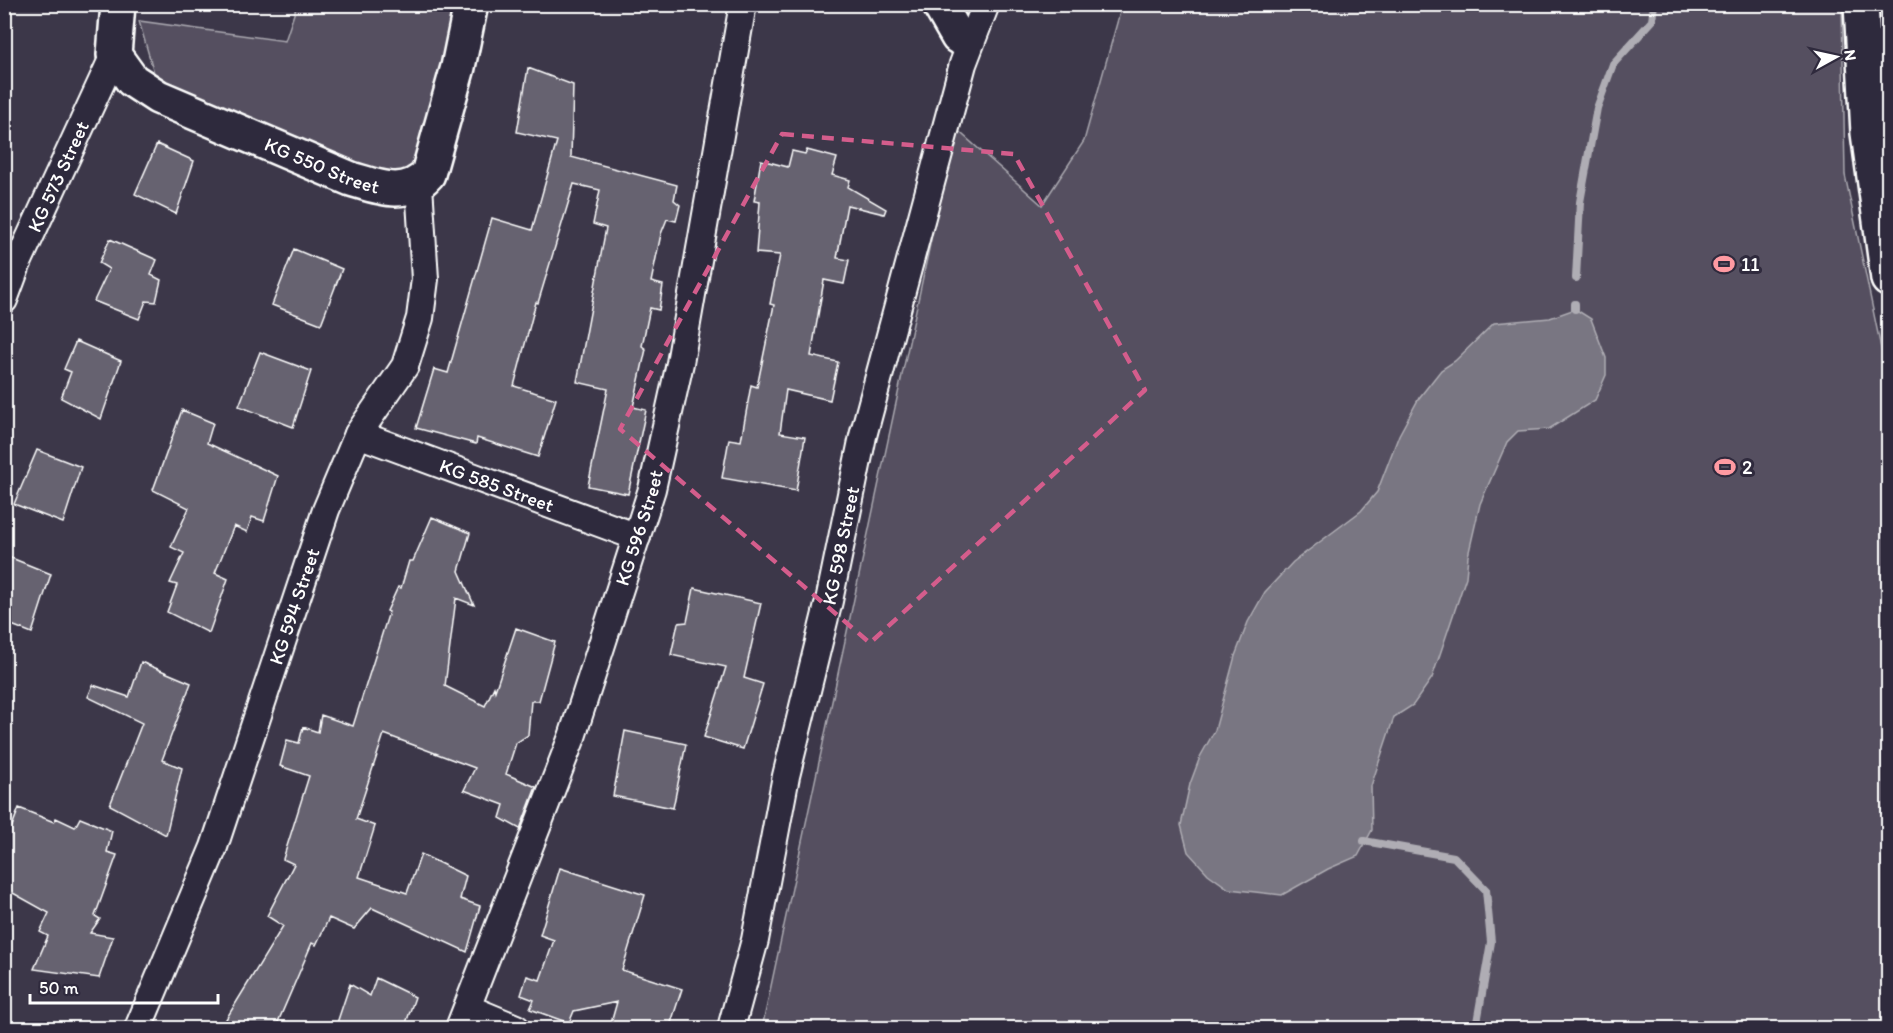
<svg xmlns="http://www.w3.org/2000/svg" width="1893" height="1033" viewBox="0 0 1893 1033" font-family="Itim,sans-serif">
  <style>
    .green { fill: #555060; stroke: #aaa8b0; stroke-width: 1.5 }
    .water { fill: #797682; stroke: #afadb4; stroke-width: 1.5 }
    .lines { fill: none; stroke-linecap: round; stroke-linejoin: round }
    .stream { stroke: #afadb4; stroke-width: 8 }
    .building { fill: #666270; stroke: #fff; stroke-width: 1.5 }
    .street-casing { stroke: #fff; stroke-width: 30 }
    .secondary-casing { stroke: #fff; stroke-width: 38 }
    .street { stroke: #2f2a3d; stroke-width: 26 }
    .secondary { stroke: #2f2a3d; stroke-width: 33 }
    .marked { fill: none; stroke: #d45d8c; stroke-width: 4.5; stroke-dasharray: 12 8; stroke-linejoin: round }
    .labels { text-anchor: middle; stroke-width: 6; stroke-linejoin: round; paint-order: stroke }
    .street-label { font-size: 20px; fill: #fff; stroke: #2f2a3d }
    .poi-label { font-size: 20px; fill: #fff; stroke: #2f2a3d; text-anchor: start }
  </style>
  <rect width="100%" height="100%" fill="#3c3749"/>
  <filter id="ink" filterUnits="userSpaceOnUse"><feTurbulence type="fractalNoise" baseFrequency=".0167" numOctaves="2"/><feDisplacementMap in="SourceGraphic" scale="12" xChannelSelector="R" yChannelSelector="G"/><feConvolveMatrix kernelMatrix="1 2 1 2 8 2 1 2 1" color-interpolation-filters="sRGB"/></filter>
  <g filter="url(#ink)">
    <path class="green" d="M 297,5 L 476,5 L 433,183 L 395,200 L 161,97 L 139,21 L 285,41 Z
      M 1122,5 L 1842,5 L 1845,175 L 1888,382 L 1888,1028 L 762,1028 L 955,128 L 1042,205 L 1084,141 Z"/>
    <path class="water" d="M 1575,309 L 1591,319 L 1606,358 L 1606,375 L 1595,400 L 1549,429 L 1518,431 L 1507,442 L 1480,504 L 1468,556 L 1466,577 L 1432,678 L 1413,705 L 1394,717 L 1371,786 L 1372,830 L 1358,856 L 1328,869 L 1282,895 L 1229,889 L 1208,874 L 1188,852 L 1181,825 L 1190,784 L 1200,757 L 1215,730 L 1235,656 L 1248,622 L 1265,592 L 1293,562 L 1361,511 L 1377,492 L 1399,435 L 1419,398 L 1441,370 L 1455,361 L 1494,323 L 1550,318 Z"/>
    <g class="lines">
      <path class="stream" d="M 1576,278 L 1580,202 L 1597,108 L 1613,64 L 1652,21 L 1654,4
        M 1575,309 L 1575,304
        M 1364,841 L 1454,857 L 1486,890 L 1491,942 L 1476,1028"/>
    </g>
    <path class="building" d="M 528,68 L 573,85 L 571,157 L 677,185 L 674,200 L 680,205 L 676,221 L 667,219 L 661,234 L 651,282 L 663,285 L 659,310 L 650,308 L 642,346 L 646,349 L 633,407 L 646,410 L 628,494 L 588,486 L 608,389 L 577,382 L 606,228 L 593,224 L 600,190 L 574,184 L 538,303 L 536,302 L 514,386 L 556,399 L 538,457 L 477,438 L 476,444 L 416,428 L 434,369 L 448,373 L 492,218 L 532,230 L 557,141 L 517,132 Z
      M 157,144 L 194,161 L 176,214 L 135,194 Z
      M 807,150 L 837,158 L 832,175 L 850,180 L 848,187 L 886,209 L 884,214 L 847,205 L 837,258 L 849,260 L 844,284 L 824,280 L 811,356 L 838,362 L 830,400 L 786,390 L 780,433 L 805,437 L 796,491 L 722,478 L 729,439 L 741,441 L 751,385 L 757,387 L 774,305 L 770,304 L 780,255 L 756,253 L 760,202 L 754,201 L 761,160 L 788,167 L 792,151 L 805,154 Z
      M 110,239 L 157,260 L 151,275 L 161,280 L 156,302 L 146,301 L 139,319 L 94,301 L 109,269 L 99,263 Z
      M 294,249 L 342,269 L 321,324 L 272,305 Z
      M 76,341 L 121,361 L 101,419 L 61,398 L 71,372 L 64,369 Z
      M 260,352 L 311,371 L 293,427 L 239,406 Z
      M 182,410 L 213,423 L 207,443 L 278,476 L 264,521 L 252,517 L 247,532 L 234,526 L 215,573 L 228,579 L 209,633 L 167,612 L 177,585 L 170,583 L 184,553 L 171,547 L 189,508 L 153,490 Z
      M 37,450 L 81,467 L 63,523 L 14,504 Z
      M 432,517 L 470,533 L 459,571 L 474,605 L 456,598 L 445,686 L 485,706 L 494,687 L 495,691 L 516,628 L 555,642 L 539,701 L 531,701 L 528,735 L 516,743 L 506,774 L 536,787 L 520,829 L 500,818 L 504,805 L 464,790 L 475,768 L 384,734 L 356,819 L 375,826 L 359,877 L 407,893 L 421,854 L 466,876 L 460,899 L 480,906 L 467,952 L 372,908 L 354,929 L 329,918 L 316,945 L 312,943 L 275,1029 L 220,1029 L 283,926 L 267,916 L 294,864 L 283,859 L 309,776 L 280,766 L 287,740 L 299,743 L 303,727 L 318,732 L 321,715 L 353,726 L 389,612 L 387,611 L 398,587 L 401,588 L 409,561 L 413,561 Z
      M 4,555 L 51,574 L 32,633 L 4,622 Z
      M 694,588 L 761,603 L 744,678 L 763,684 L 743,749 L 704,737 L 726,667 L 671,655 L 678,623 L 687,622 Z
      M 141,662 L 191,683 L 162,760 L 182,768 L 166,835 L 110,805 L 142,723 L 88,697 L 93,685 L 129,697 Z
      M 625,731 L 686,744 L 673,808 L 613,796 Z
      M 19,808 L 54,822 L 56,818 L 75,827 L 80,818 L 112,831 L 107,852 L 117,855 L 95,916 L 100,919 L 90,933 L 113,937 L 99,978 L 34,969 L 48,936 L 40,932 L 49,913 L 4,888 L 4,847 Z
      M 560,868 L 645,895 L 622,970 L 682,989 L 669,1029 L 628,1029 L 611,1023 L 617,1002 L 574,1011 L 569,1023 L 530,1009 L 534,1000 L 521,995 L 527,976 L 540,980 L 554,940 L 540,935 Z
      M 376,978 L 415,997 L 404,1029 L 335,1029 L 350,984 L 370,996 Z"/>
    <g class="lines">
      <defs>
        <g id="street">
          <path id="s1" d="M 4,300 L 17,265 L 114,55"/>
          <path id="s2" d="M 358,434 L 637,537"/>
          <path d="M 468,1008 L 516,1028"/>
          <path id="s3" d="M 138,1028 L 214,847 L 326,510 L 358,434 L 405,366 L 420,318 L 425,279 L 419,185"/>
          <path id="s4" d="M 459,1028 L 572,737 L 652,489 L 680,363 L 743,4"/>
          <path id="s5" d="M 731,1028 L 755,940 L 786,776 L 829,601 L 863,436 L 963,64 L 986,4"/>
        </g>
        <g id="secondary">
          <path id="s6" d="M 118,4 L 114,55 L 132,80 L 158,97 L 351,179 C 378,187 406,199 428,174 L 458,67 L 471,4"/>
          <path d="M 939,4 L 958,37"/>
          <path d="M 1861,4 L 1868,133 L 1888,279"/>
        </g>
      </defs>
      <use href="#street" class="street-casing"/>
      <use href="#secondary" class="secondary-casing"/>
      <use href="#street" class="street"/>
      <use href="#secondary" class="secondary"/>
    </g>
  </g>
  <path class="marked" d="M 782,134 L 1014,154 L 1145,390 L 870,643 L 620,429 Z"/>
  <defs>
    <symbol id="stadium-bare" viewBox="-9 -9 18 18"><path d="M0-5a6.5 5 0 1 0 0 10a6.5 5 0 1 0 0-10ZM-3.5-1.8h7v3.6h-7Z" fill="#ff9aa2" stroke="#2f2a3d" stroke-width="2.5" paint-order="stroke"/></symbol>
  </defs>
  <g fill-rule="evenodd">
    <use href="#stadium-bare" x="1709" y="249" width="30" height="30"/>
    <use href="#stadium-bare" x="1710" y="452" width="30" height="30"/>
  </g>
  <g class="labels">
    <g class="street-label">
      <text dy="7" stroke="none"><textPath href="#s6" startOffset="291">KG 550 Street</textPath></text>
      <text dy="7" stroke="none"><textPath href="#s1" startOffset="135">KG 573 Street</textPath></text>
      <text dy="7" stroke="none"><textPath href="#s2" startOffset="148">KG 585 Street</textPath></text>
      <text dy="7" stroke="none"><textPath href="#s4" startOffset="532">KG 596 Street</textPath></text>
      <text dy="7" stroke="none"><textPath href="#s5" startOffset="495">KG 598 Street</textPath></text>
      <text dy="7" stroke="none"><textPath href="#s3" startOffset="450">KG 594 Street</textPath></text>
    </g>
    <g class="poi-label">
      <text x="1741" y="271">11</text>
      <text x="1742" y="474">2</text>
    </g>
  </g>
  <rect width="1893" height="1033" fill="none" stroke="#2f2a3d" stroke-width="24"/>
  <rect x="12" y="12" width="1869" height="1009" fill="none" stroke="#fff" stroke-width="2" filter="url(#ink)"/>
  <g transform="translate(1836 57) rotate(82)" stroke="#2f2a3d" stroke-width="4.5" paint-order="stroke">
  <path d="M0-4.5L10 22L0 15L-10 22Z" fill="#ffffff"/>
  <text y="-9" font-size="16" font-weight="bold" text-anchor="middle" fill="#ffffff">N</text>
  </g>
  <path d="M30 994v9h188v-9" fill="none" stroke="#ffffff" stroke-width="3"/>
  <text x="39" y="994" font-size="18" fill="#ffffff" stroke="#2f2a3d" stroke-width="4.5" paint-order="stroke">50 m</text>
</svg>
